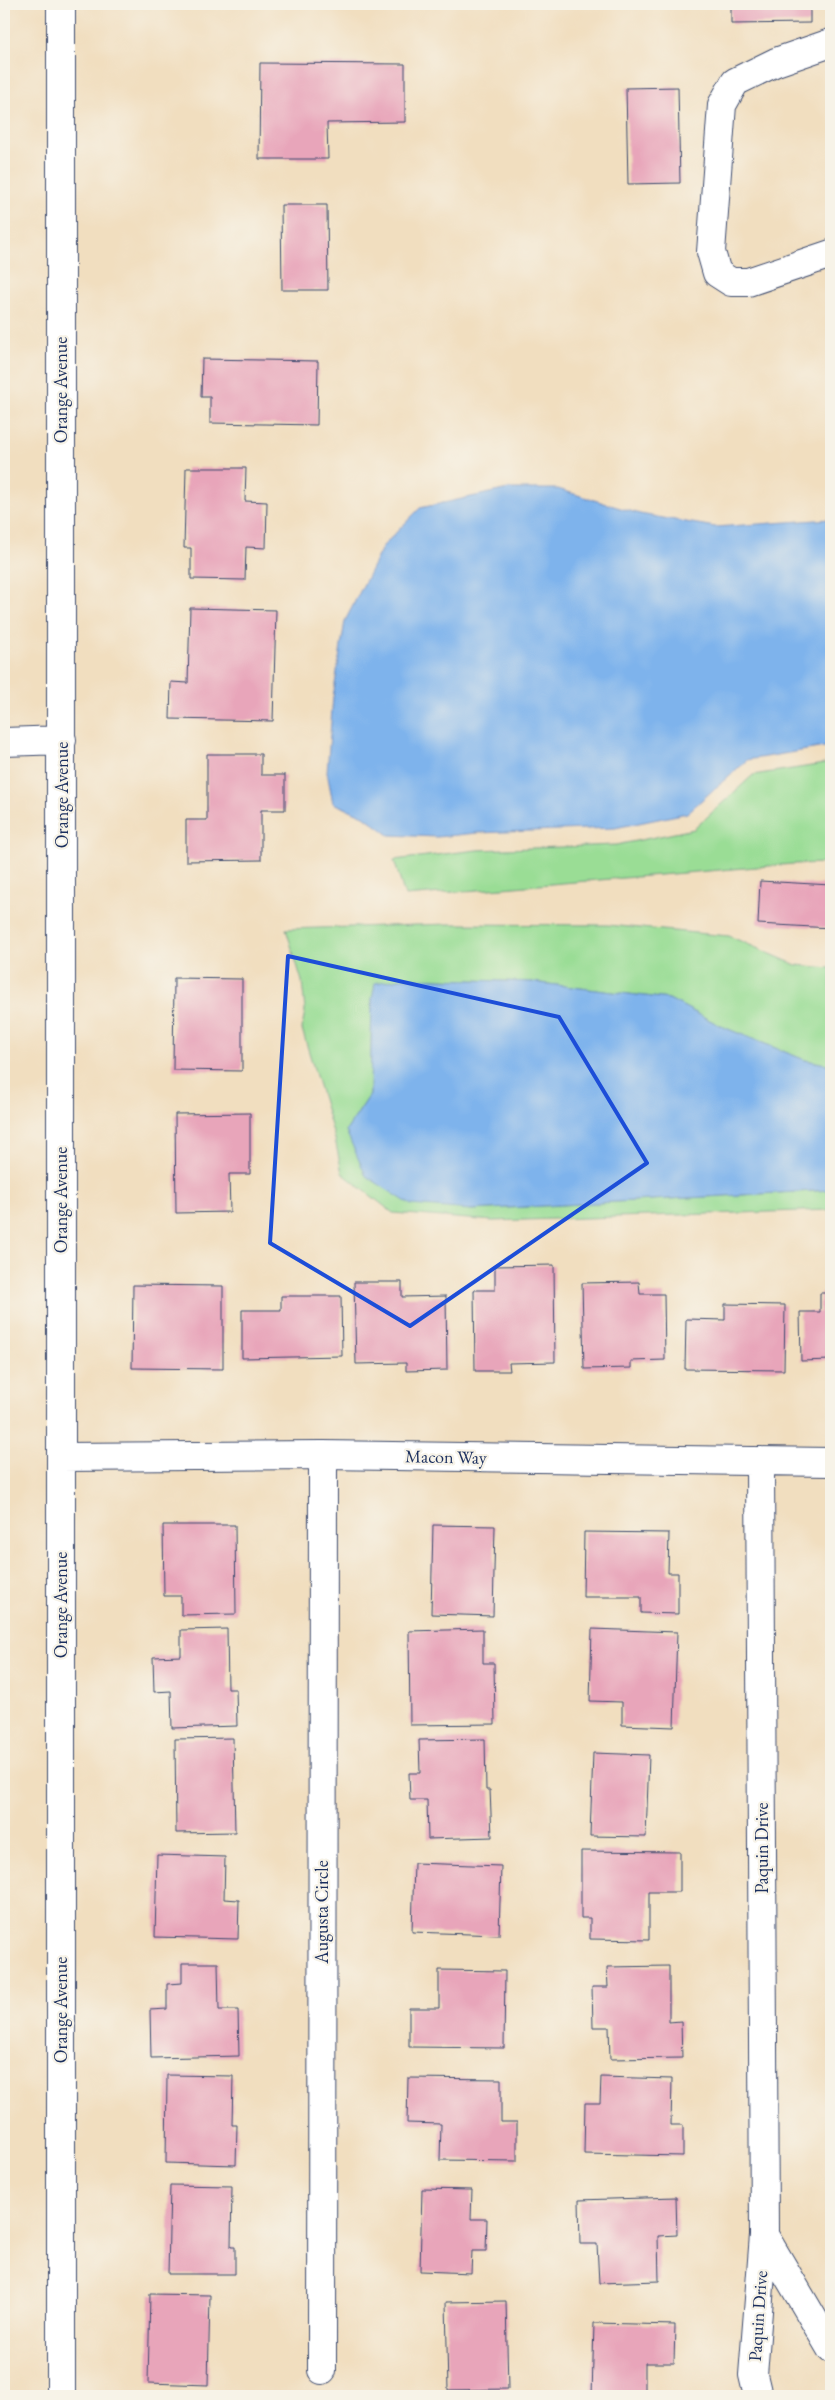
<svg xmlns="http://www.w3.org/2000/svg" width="835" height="2400" viewBox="0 0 835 2400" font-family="'EB Garamond',serif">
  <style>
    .green { fill: #9add95; stroke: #5a867a }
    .water { fill: #7eb3ec; stroke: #4c71a5 }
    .building { fill: #e8a5ba }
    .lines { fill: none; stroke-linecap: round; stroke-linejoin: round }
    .minor-casing { stroke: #3b496d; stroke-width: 30 }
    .minor { stroke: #fff; stroke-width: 28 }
    .marked { fill: none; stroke: #1d4ed8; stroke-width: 4; stroke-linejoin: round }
    .labels { text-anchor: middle; stroke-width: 4.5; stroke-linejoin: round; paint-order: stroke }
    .street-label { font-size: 18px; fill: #1b2f5e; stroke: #f7f3e8 }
  </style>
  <rect width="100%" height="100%" fill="#f7f3e8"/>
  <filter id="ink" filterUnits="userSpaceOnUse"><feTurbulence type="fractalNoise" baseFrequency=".02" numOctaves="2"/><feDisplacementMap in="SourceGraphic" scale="10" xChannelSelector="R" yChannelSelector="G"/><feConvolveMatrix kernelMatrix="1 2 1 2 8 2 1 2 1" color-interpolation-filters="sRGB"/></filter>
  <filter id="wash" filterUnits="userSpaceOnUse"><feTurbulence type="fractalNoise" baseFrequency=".0096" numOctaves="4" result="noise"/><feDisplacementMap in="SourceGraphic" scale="20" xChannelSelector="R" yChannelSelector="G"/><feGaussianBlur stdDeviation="1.12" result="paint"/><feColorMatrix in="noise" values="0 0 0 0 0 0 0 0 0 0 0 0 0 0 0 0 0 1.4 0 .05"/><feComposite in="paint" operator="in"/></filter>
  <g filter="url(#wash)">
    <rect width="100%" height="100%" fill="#f1debf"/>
    <path class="green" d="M 831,763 L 831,863 L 793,864 L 405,896 L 394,860 L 477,850 L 616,845 L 694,829 L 753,775 Z
      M 451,924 L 607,925 L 729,936 L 796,965 L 831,968 L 831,1065 L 805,1060 L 723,1027 L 669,999 L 532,982 L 405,978 L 372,999 L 370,1095 L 346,1131 L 471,1210 L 831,1190 L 831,1210 L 493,1221 L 393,1213 L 342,1173 L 335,1139 L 302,1029 L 305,1010 L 302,981 L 286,929 Z"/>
    <path class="water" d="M 508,489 L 558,489 L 640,514 L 715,527 L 831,519 L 831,746 L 747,760 L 687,813 L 615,828 L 477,833 L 437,837 L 389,835 L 364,816 L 333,803 L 327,772 L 333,697 L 345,621 L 383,546 L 420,508 Z
      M 405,978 L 532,982 L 669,999 L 723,1027 L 805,1060 L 831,1065 L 831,1190 L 471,1210 L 411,1205 L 366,1176 L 346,1131 L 370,1095 L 372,999 L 375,983 Z"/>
    <g id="blocks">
      <path class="building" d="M 731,4 L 810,4 L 810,23 L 731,24 Z
        M 260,63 L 405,64 L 405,122 L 327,123 L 328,159 L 259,159 Z
        M 678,87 L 680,183 L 628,184 L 626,88 Z
        M 281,205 L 327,205 L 328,290 L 282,290 Z
        M 202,359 L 318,361 L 317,425 L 210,423 L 210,397 L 201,397 Z
        M 186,468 L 246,468 L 245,501 L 267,502 L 266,548 L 246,547 L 245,580 L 191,579 L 191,548 L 184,548 Z
        M 190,608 L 276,610 L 273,721 L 170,719 L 171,682 L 188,683 Z
        M 207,754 L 261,754 L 261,775 L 285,775 L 285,810 L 261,810 L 261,860 L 186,861 L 186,820 L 207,820 Z
        M 760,881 L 831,885 L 831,928 L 758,924 Z
        M 174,978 L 242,979 L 242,1071 L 173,1070 Z
        M 250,1113 L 250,1174 L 229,1174 L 230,1212 L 176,1213 L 175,1114 Z
        M 554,1265 L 555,1362 L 509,1363 L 510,1371 L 475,1371 L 474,1290 L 495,1290 L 495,1266 Z
        M 354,1282 L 402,1282 L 402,1297 L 446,1296 L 447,1370 L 406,1371 L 406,1363 L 356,1364 Z
        M 639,1282 L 640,1294 L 664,1294 L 665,1360 L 631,1361 L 631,1368 L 584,1369 L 582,1283 Z
        M 133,1285 L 223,1286 L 223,1369 L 132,1368 Z
        M 820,1293 L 831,1293 L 831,1360 L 801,1361 L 800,1312 L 820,1312 Z
        M 281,1296 L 341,1296 L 342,1356 L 242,1358 L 242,1310 L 281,1310 Z
        M 725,1304 L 785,1305 L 784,1370 L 685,1369 L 686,1319 L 725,1320 Z
        M 163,1525 L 235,1525 L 236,1614 L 181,1615 L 181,1596 L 164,1596 Z
        M 433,1525 L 495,1526 L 493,1616 L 431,1614 Z
        M 584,1532 L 669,1533 L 668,1573 L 678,1573 L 678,1614 L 641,1613 L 641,1597 L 583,1597 Z
        M 227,1629 L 228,1689 L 236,1689 L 237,1726 L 172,1728 L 171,1691 L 154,1692 L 153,1657 L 181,1656 L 181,1630 Z
        M 483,1629 L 483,1663 L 494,1663 L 495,1724 L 410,1725 L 409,1631 Z
        M 592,1629 L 677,1632 L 674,1727 L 622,1725 L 622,1702 L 590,1701 Z
        M 233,1738 L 235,1832 L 176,1833 L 175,1739 Z
        M 485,1739 L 486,1790 L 490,1790 L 492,1837 L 428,1839 L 427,1800 L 410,1800 L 409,1773 L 420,1773 L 419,1740 Z
        M 593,1753 L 649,1755 L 646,1837 L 590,1836 Z
        M 581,1851 L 680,1852 L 680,1892 L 649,1892 L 649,1940 L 590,1939 L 590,1918 L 581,1918 Z
        M 157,1855 L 225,1857 L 224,1899 L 239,1900 L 238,1939 L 155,1937 Z
        M 414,1863 L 501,1866 L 499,1935 L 412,1932 Z
        M 182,1963 L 218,1963 L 219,2010 L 238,2010 L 239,2056 L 151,2058 L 150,2010 L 167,2009 L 167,1984 L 182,1983 Z
        M 669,1966 L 669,2022 L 681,2021 L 682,2058 L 610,2059 L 609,2027 L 593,2027 L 592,1987 L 608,1987 L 607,1967 Z
        M 439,1970 L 505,1971 L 504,2048 L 409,2047 L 409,2008 L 439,2008 Z
        M 167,2075 L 233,2076 L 232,2125 L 237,2125 L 236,2165 L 166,2163 Z
        M 601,2077 L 672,2079 L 671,2125 L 683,2125 L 683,2156 L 584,2154 L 585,2103 L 600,2103 Z
        M 408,2078 L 501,2079 L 501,2122 L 517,2122 L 517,2161 L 440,2160 L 441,2124 L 407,2123 Z
        M 170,2185 L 232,2186 L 231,2247 L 235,2247 L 235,2274 L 168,2274 Z
        M 422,2189 L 472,2190 L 471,2219 L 487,2219 L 486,2251 L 472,2251 L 471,2273 L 420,2271 Z
        M 676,2197 L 677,2235 L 658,2236 L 659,2281 L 599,2283 L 597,2244 L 580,2244 L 579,2200 Z
        M 150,2294 L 210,2295 L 208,2385 L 148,2383 Z
        M 506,2301 L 508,2389 L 448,2390 L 446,2302 Z
        M 594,2323 L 675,2325 L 674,2363 L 645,2363 L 645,2396 L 592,2396 Z"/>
    </g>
  </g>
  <g filter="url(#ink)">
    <use href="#blocks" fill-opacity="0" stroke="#3b496d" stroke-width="1"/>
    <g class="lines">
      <defs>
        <path id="minor" d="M 831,43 L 776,62 L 735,82 L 722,105 L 711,252 L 717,273 L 731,282 L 748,282 L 831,254
          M 4,742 L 62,740
          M 61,1457 L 323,1455 L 831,1462
          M 764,2235 L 831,2349
          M 322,2370 L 323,1455
          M 61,2396 L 61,4
          M 758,2396 L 753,2375 L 764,2235 L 760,1461"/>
      </defs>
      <use href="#minor" class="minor-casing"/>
      <use href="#minor" class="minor"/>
    </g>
  </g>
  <path class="marked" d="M 288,956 L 559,1017 L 647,1163 L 410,1326 L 270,1243 Z"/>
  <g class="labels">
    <g class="street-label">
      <text transform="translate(61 390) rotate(-90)" y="6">Orange Avenue</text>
      <text transform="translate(62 795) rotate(-90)" y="6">Orange Avenue</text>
      <text transform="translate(61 1200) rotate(-90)" y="6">Orange Avenue</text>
      <text transform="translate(446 1457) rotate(1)" y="6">Macon Way</text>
      <text transform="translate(61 1605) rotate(-90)" y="6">Orange Avenue</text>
      <text transform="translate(762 1848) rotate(-90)" y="6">Paquin Drive</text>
      <text transform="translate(322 1912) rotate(-90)" y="6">Augusta Circle</text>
      <text transform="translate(61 2010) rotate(-90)" y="6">Orange Avenue</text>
      <text transform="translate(758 2316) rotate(-86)" y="6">Paquin Drive</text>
    </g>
  </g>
  <rect width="835" height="2400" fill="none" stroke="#f7f3e8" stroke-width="20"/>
</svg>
